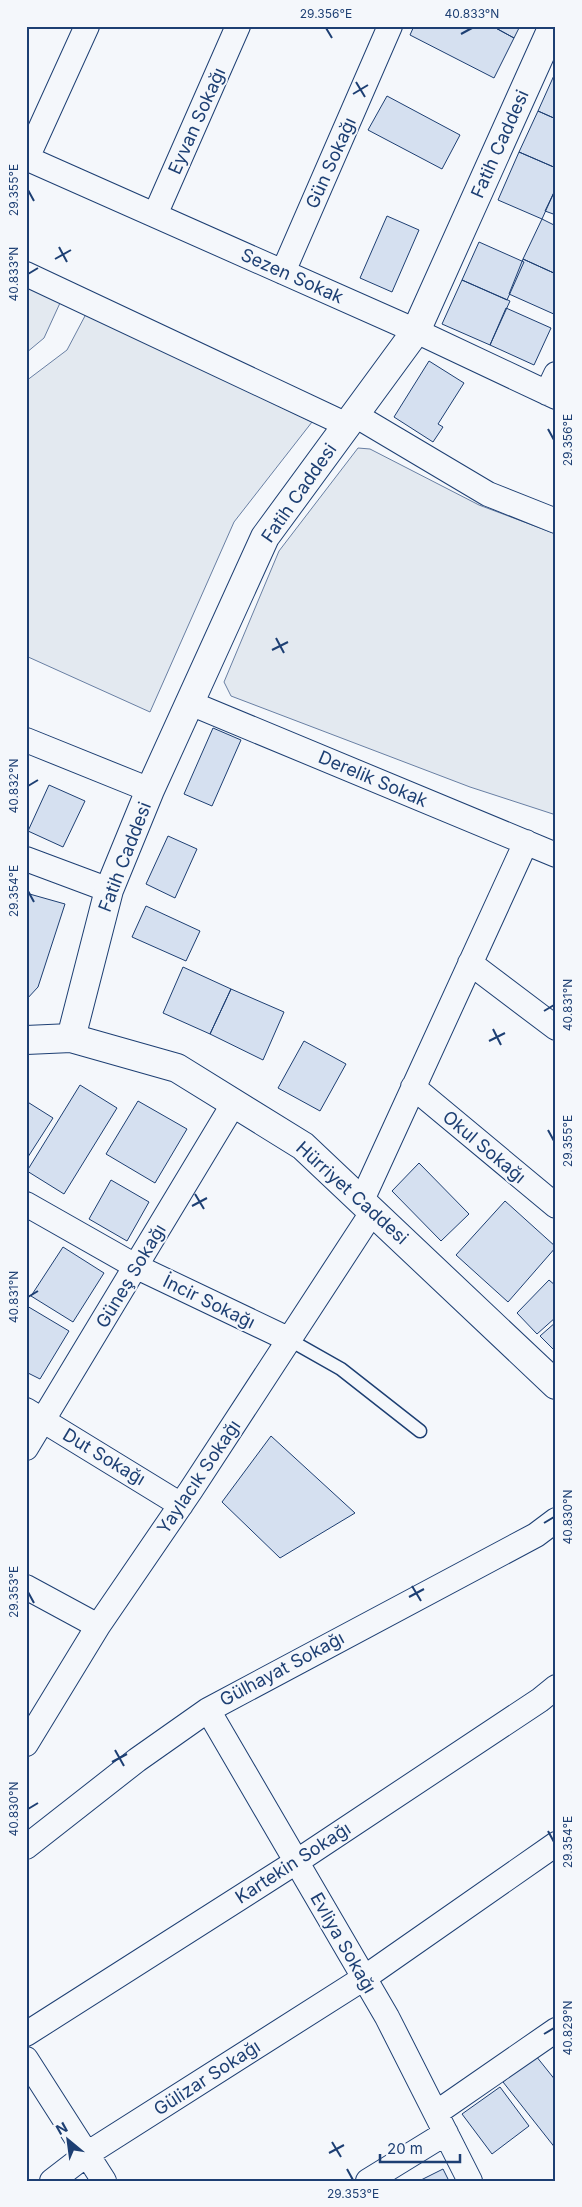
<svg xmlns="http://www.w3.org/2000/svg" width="582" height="2207" viewBox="0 0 582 2207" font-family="Inter,sans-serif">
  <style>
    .green { fill: #e3e9f0; stroke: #687fa3 }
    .building { fill: #d5e0f0; stroke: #1d3f73 }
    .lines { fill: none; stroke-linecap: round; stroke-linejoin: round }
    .lane-casing { stroke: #1d3f73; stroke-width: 15 }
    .street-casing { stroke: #1d3f73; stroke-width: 26 }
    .secondary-casing { stroke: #1d3f73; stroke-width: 30 }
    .lane { stroke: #f4f7fb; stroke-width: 12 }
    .street { stroke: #f4f7fb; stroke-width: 24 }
    .secondary { stroke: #f4f7fb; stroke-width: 28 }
    .ticks { fill: none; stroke: #1d3f73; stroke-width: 2 }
    .labels { text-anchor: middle; stroke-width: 4; stroke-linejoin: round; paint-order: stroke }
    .street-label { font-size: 18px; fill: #1d3f73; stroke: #f4f7fb }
    .neatline { fill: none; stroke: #1d3f73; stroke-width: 2 }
    .ticks-label { font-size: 12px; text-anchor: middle; fill: #1d3f73 }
  </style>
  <rect width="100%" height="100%" fill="#f4f7fb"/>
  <path class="green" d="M 26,287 L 60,303 L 44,338 L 26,353 Z
    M 86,314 L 312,422 L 234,522 L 150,712 L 26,656 L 26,381 L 67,350 Z
    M 358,448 L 370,449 L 479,505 L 556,534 L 556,815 L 470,787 L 231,696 L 224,682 L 279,551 Z"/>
  <path class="building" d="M 414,26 L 492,26 L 514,38 L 494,78 L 410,35 Z
    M 492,26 L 520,26 L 514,38 Z
    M 556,71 L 556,119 L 538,111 Z
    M 387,96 L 460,135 L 442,169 L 368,130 Z
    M 538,111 L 556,119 L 556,168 L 519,152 Z
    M 519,152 L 556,168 L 556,188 L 542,219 L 498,200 Z
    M 556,188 L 556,215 L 545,211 Z
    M 387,216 L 419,230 L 392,292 L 360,278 Z
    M 542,219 L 556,226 L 556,274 L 523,259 Z
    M 479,242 L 524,262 L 507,300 L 462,280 Z
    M 523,259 L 556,274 L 556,315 L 509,294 Z
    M 462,280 L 510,301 L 490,345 L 442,324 Z
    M 506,308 L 551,328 L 534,365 L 490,345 Z
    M 429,361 L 464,383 L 438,424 L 443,427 L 433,442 L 394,417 Z
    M 213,728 L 241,740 L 212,806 L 184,794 Z
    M 49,785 L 85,801 L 63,847 L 28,831 Z
    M 168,836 L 197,849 L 175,898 L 146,884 Z
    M 26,893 L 65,904 L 38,987 L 26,1000 Z
    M 146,906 L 200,931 L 186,961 L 132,937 Z
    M 183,967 L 231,989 L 210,1034 L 163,1013 Z
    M 231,989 L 284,1012 L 263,1060 L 210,1034 Z
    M 304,1041 L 346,1064 L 320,1111 L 278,1088 Z
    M 80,1085 L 117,1108 L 64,1194 L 27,1171 Z
    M 26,1101 L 53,1118 L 26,1160 Z
    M 138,1101 L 187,1129 L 155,1183 L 106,1154 Z
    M 419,1163 L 469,1214 L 441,1241 L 392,1191 Z
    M 111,1180 L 149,1202 L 127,1241 L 89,1219 Z
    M 505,1201 L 556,1247 L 508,1302 L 456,1255 Z
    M 63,1247 L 104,1273 L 73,1322 L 31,1296 Z
    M 549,1280 L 556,1286 L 556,1317 L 537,1334 L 517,1313 Z
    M 27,1306 L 69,1331 L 40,1379 L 26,1372 Z
    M 556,1322 L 556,1352 L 540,1336 Z
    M 271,1436 L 355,1513 L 280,1558 L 222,1502 Z
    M 536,2056 L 556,2081 L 556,2149 L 503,2082 Z
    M 500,2087 L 529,2126 L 492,2154 L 462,2114 Z
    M 443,2169 L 449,2181 L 419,2181 Z"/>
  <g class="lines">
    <defs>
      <path id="lane" d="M 288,1339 L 341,1369 L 420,1431"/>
      <path id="street" d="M 26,158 L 416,331 L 556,397
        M 27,158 L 87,26
        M 155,215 L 238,26
        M 283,272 L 390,26
        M 26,274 L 347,425
        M 547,393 L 556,374
        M 355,415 L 488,494 L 556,521
        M 190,703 L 556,855
        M 26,740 L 150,790
        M 26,859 L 109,890
        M 470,963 L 556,1028
        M 413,1087 L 556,1206
        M 362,1200 L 526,842
        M 26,1204 L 137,1267 L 288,1339
        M 26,1410 L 181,1505
        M 26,1448 L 234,1103
        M 26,1587 L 98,1626
        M 208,1710 L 387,2017 L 470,2181
        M 26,1744 L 98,1626 L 191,1490 L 373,1211
        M 26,1847 L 137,1760 L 208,1710 L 536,1535 L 556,1520
        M 26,2034 L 296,1862 L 540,1700 L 556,1687
        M 26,2059 L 104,2181
        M 436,2113 L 556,2030
        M 52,2181 L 87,2154 L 364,1978 L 556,1844
        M 368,2181 L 446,2133"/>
      <path id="secondary" d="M 71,1038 L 109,890 L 150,790 L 265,537 L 416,331 L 553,26
        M 26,1040 L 71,1038 L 177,1068 L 303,1146 L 556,1385"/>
    </defs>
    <use href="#lane" class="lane-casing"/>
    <use href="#street" class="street-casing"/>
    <use href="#secondary" class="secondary-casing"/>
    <use href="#lane" class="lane"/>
    <use href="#street" class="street"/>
    <use href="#secondary" class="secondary"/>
  </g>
  <path class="ticks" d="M 326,28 L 332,38M 461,34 L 472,28M 356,82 L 365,97M 353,94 L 368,85M 28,190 L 34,201M 59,247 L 67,262M 55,259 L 71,250M 28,274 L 38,268M 548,429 L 554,440M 276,638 L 284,653M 272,650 L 288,642M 28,786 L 38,780M 28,891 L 34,902M 544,1011 L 554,1005M 493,1029 L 501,1045M 489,1041 L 505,1033M 548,1130 L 554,1141M 195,1194 L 204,1209M 192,1206 L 207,1198M 28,1297 L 38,1291M 544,1523 L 554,1517M 412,1586 L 421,1601M 28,1592 L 34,1603M 409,1597 L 424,1589M 115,1750 L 124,1766M 112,1762 L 127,1754M 28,1809 L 38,1803M 548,1831 L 554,1842M 544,2034 L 554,2028M 332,2142 L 341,2157M 329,2153 L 344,2145M 347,2169 L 353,2180"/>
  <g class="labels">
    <g class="street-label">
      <text transform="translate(197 121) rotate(-66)" y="6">Eyvan Sokağı</text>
      <text transform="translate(500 144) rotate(-66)" y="6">Fatih Caddesi</text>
      <text transform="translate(331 163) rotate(-66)" y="6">Gün Sokağı</text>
      <text transform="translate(292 276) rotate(24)" y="6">Sezen Sokak</text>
      <text transform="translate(299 493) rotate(-55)" y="6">Fatih Caddesi</text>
      <text transform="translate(373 779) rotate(23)" y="6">Derelik Sokak</text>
      <text transform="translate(125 857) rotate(-69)" y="6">Fatih Caddesi</text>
      <text transform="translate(484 1147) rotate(40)" y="6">Okul Sokağı</text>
      <text transform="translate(352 1193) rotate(42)" y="6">Hürriyet Caddesi</text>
      <text transform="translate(131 1276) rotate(-59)" y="6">Güneş Sokağı</text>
      <text transform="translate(209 1302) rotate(26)" y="6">İncir Sokağı</text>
      <text transform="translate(104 1457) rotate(31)" y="6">Dut Sokağı</text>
      <text transform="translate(199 1477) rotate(-56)" y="6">Yaylacık Sokağı</text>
      <text transform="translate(282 1669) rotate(-28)" y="6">Gülhayat Sokağı</text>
      <text transform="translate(293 1863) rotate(-33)" y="6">Kartekin Sokağı</text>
      <text transform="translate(343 1943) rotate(60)" y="6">Evliya Sokağı</text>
      <text transform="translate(207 2078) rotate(-33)" y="6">Gülizar Sokağı</text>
    </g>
  </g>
  <rect width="582" height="2207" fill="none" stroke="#f4f7fb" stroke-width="55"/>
  <g transform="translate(68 2140) rotate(331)" stroke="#f4f7fb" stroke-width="4" paint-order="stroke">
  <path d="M0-4L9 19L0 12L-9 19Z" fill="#1d3f73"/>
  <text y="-8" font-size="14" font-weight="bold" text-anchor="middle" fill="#1d3f73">N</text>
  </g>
  <path d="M380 2154v8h80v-8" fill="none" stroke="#1d3f73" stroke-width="2.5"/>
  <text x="387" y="2154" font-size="15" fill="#1d3f73" stroke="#f4f7fb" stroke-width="4" paint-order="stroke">20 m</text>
  <rect x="28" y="28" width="526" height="2152" class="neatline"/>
  <g class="ticks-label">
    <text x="326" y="18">29.356°E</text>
    <text x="472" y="18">40.833°N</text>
    <text transform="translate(14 190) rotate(-90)" y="4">29.355°E</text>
    <text transform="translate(14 274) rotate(-90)" y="4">40.833°N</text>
    <text transform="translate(568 440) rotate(-90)" y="4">29.356°E</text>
    <text transform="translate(14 786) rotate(-90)" y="4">40.832°N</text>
    <text transform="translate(14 891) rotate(-90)" y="4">29.354°E</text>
    <text transform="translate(568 1005) rotate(-90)" y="4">40.831°N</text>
    <text transform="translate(568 1141) rotate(-90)" y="4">29.355°E</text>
    <text transform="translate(14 1297) rotate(-90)" y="4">40.831°N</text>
    <text transform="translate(568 1517) rotate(-90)" y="4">40.830°N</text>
    <text transform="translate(14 1592) rotate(-90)" y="4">29.353°E</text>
    <text transform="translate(14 1809) rotate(-90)" y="4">40.830°N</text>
    <text transform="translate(568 1842) rotate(-90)" y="4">29.354°E</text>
    <text transform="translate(568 2028) rotate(-90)" y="4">40.829°N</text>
    <text x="353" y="2198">29.353°E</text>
  </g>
</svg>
